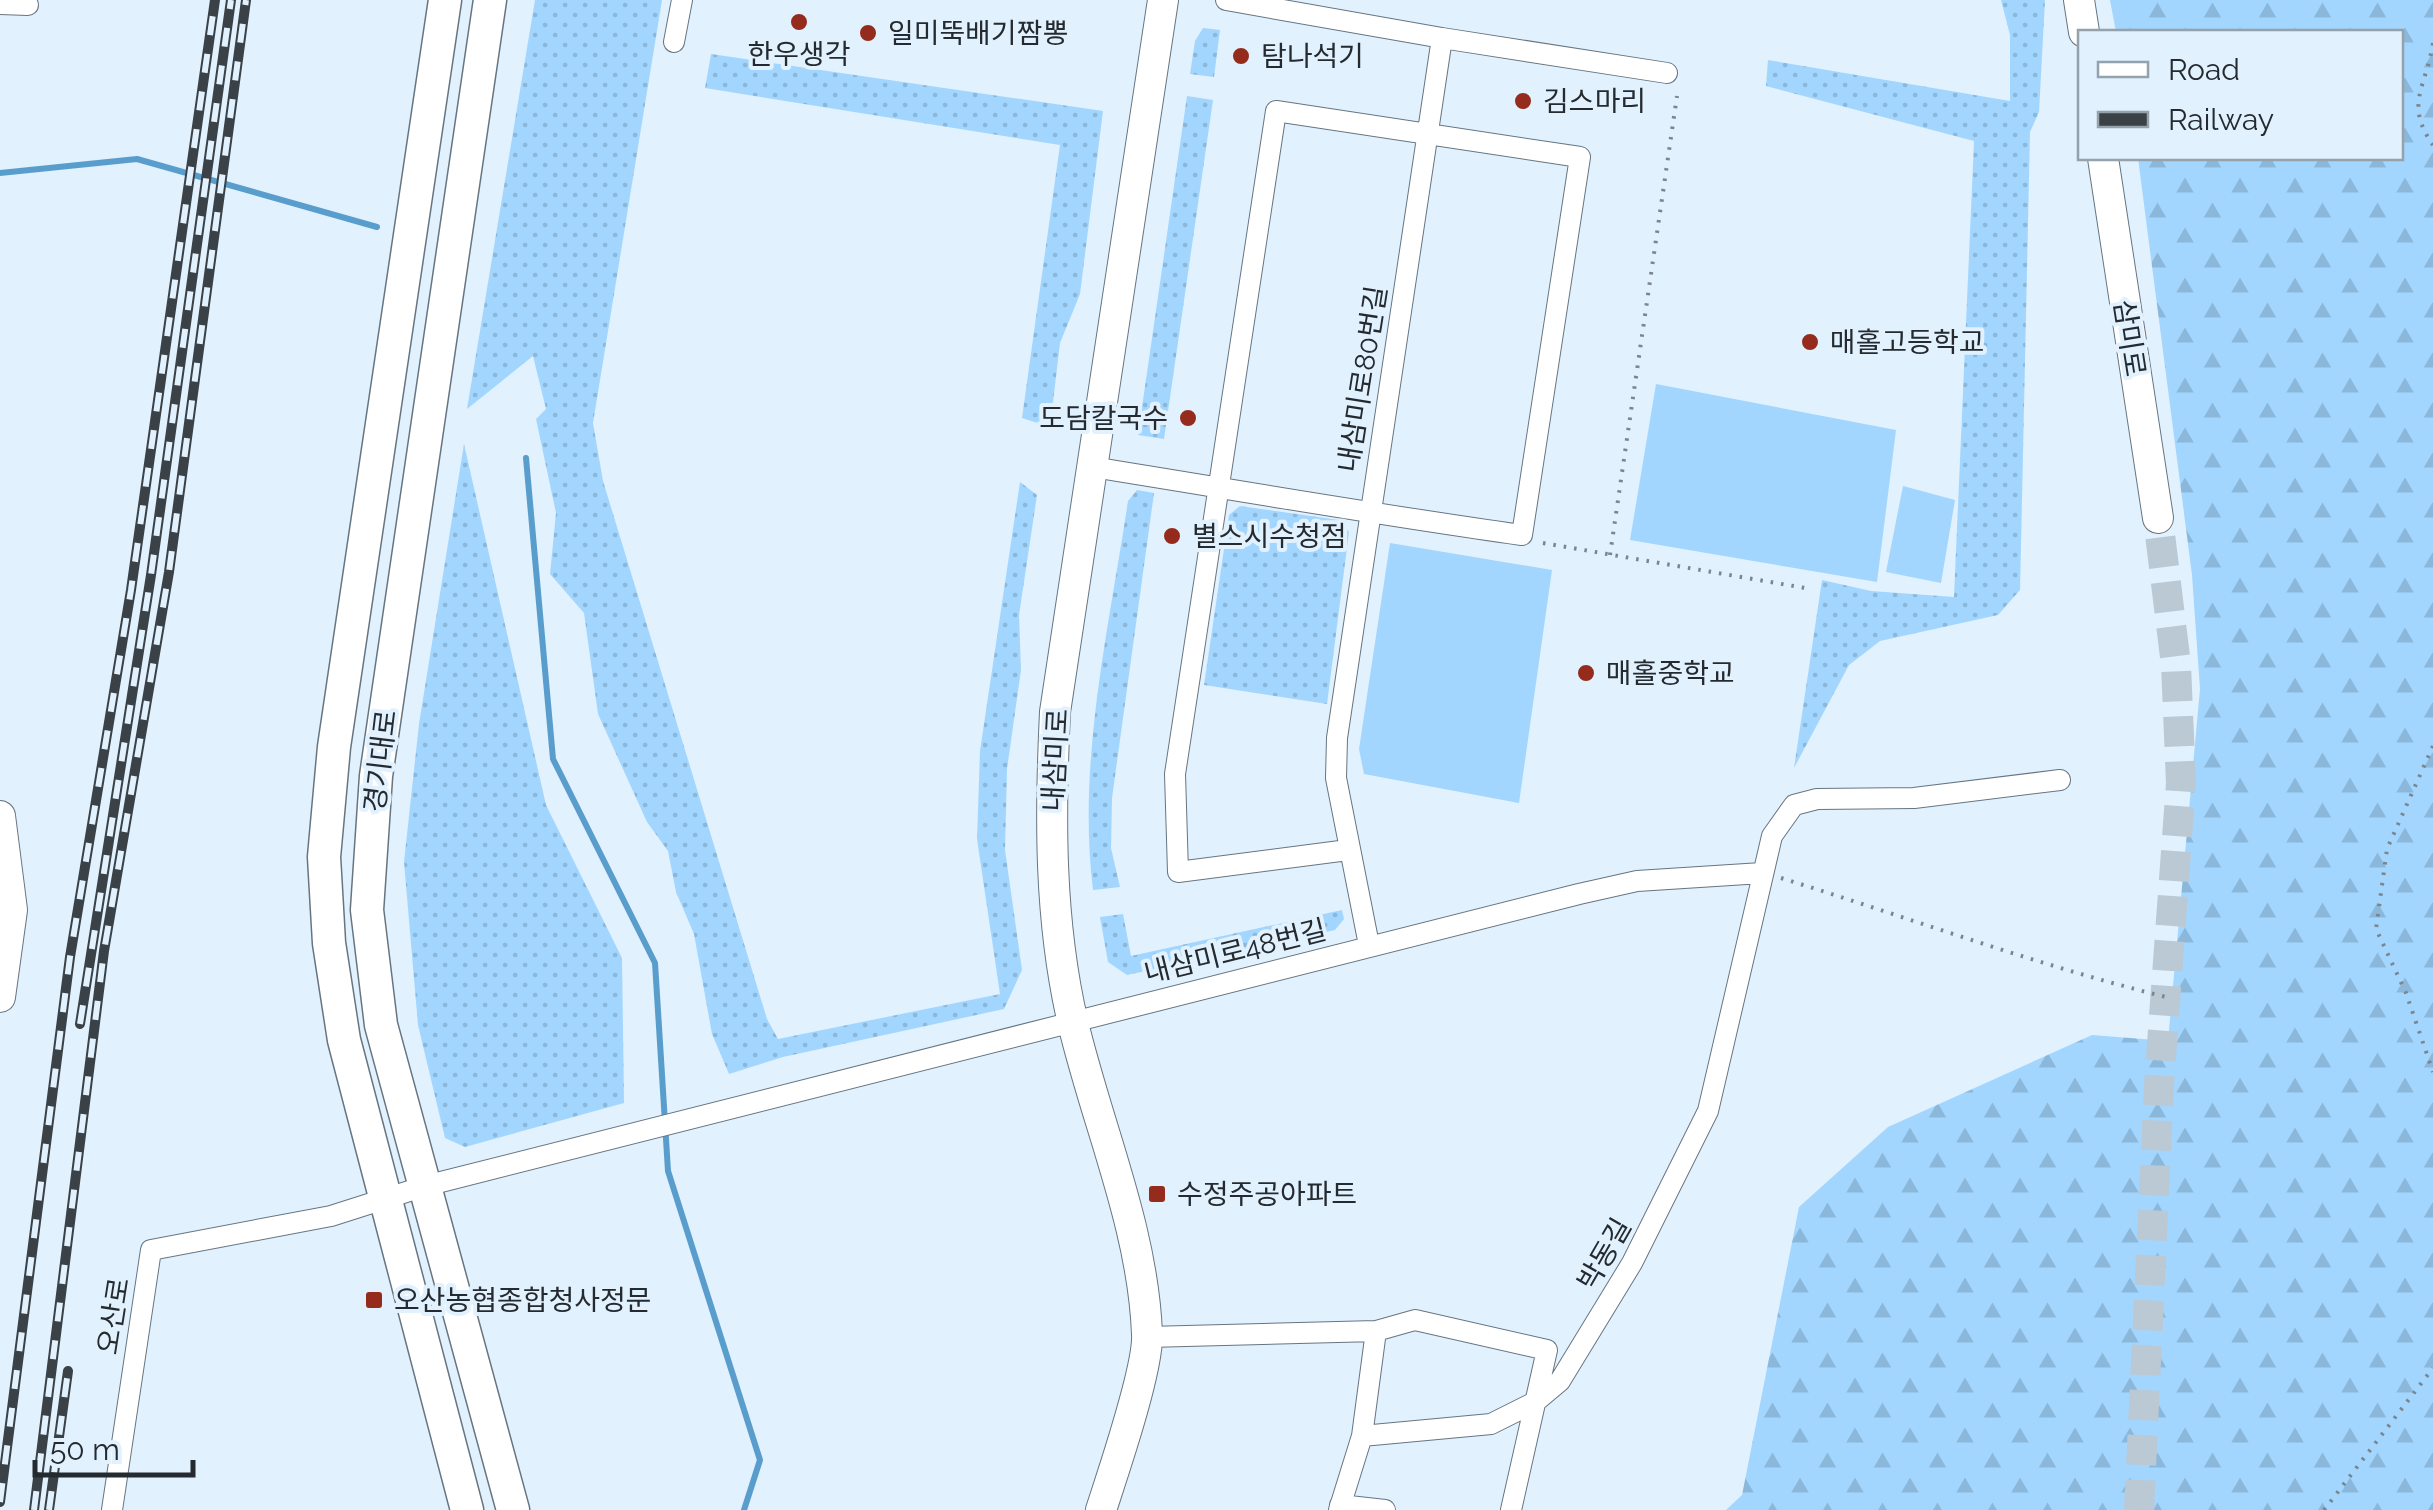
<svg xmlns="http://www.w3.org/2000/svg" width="2433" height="1510" viewBox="0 0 2433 1510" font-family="Raleway,'Noto Sans KR',sans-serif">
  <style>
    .grass { fill: url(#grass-dots) }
    .forest { fill: url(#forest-firs) }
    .garden { fill: #a2d6fe }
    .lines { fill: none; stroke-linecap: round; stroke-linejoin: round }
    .stream { stroke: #599dcd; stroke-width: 6 }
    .secondary-tunnel { stroke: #bbc9d5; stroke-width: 30; stroke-dasharray: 30 15; stroke-linecap: butt }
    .street-casing { stroke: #677581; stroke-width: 22 }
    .secondary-casing { stroke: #677581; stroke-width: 32 }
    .primary-casing { stroke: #677581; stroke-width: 35 }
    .path { stroke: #7b858e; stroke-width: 4; stroke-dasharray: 2.5 8; stroke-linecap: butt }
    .street { stroke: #fff; stroke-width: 20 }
    .secondary { stroke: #fff; stroke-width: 30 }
    .primary { stroke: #fff; stroke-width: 32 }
    .rail-casing { stroke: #3a4147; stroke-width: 10 }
    .rail { stroke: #e1f1fe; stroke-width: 6; stroke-dasharray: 19; stroke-linecap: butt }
    .poi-dot { fill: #952b1c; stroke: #e1f1fe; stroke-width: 4 }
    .labels { text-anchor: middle; stroke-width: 8; stroke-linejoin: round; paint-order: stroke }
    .poi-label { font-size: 28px; fill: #242a2f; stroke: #e1f1fe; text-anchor: start }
    .street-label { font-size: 28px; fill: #242a2f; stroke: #e1f1fe }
  </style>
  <defs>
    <pattern id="grass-dots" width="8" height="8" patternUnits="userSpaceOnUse" patternTransform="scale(2.5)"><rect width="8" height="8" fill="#a2d6fe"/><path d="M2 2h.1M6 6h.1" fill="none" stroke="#8bb8da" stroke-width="1.8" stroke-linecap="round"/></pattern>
    <pattern id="forest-firs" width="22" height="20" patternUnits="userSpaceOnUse" patternTransform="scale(2.5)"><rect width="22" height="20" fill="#a2d6fe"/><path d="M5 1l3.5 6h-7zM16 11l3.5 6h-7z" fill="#8bb8da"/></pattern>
  </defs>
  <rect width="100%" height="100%" fill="#e1f1fe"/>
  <path class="grass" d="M 535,0 L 662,0 L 593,423 L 603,481 L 767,1019 L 778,1039 L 1000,994 L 977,839 L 980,751 L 1020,482 L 1037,495 L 1019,615 L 1021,670 L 1007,769 L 1005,850 L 1022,970 L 1004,1009 L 783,1057 L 729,1074 L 712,1034 L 694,934 L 676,892 L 668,851 L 647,822 L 598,714 L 584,613 L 550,574 L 556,513 L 536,419 L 546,409 L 533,356 L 467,409 Z
    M 2001,0 L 2045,0 L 2039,112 L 2030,132 L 2020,590 L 1998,615 L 1880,641 L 1849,665 L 1794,768 L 1822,580 L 1871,591 L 1954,597 L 1974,141 L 1766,86 L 1768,60 L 2010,101 L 2010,35 Z
    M 1203,28 L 1220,30 L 1214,77 L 1190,74 L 1195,41 Z
    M 711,54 L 1103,111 L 1080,294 L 1060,343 L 1050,427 L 1022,418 L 1060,145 L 705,88 Z
    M 1187,96 L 1213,100 L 1164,439 L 1138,435 Z
    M 464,444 L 546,805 L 622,958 L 624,1103 L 465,1147 L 445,1138 L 418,1025 L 404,862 L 419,724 Z
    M 1137,490 L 1154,493 L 1112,798 L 1111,848 L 1120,887 L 1093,890 C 1077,760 1109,629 1128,501 Z
    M 1240,506 L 1339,520 L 1349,532 L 1327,704 L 1204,685 L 1229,515 Z
    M 1342,910 L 1344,919 L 1335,930 L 1127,975 L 1108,962 L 1100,917 L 1123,914 L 1131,956 Z"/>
  <path class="forest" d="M 2110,0 L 2433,0 L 2433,1510 L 1726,1510 L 1742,1495 L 1799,1207 L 1888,1127 L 2092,1035 L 2168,1041 L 2200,689 L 2192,575 L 2138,158 L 2400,158 L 2400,32 L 2116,32 Z"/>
  <path class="garden" d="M 1656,384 L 1896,430 L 1877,582 L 1630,540 Z
    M 1903,486 L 1955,500 L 1941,583 L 1886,572 Z
    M 1390,543 L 1552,570 L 1519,803 L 1364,774 L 1359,749 Z"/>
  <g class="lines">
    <path class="stream" d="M 0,173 L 137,159 L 377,227
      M 526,458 L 553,759 L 655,963 L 668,1171 L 760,1460 L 744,1510"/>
    <path class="secondary-tunnel" d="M 2139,1510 L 2159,1085 L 2181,783 L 2176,665 L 2158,518"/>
    <defs>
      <path id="street" d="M 1226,0 L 1442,38 L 1337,738 L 1336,778 L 1369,945
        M 0,4 L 28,5
        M 1442,38 L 1667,73
        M 674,42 L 682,0
        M 1092,467 C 1236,490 1378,515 1522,535 L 1580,157 L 1276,111 L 1175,774 L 1178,872 L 1348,850
        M 1376,1331 L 1415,1320 L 1547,1350 L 1511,1510
        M 1148,1337 L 1376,1331 L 1362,1436
        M 1340,1505 L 1385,1510
        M 112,1510 L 151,1250 L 331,1216 L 425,1186 L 1579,894 L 1637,881 L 1762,873
        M 1339,1510 L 1362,1436 L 1491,1424 L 1535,1402 L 1560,1381 L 1632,1263 L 1708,1111 L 1772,836 L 1794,805 L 1817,799 L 1914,798 L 2060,780"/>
      <path id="secondary" d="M 2079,0 L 2084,32
        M 2103,158 L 2158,518
        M 0,816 L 12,910 L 0,997
        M 1101,1510 C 1113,1473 1149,1368 1147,1334 C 1143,1227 1097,1125 1073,1023 C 1049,920 1050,816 1055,712 L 1163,0"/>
      <path id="primary" d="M 445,0 L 334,747 L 324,857 L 329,943 L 344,1040 L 467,1510
        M 490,0 L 376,776 L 367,910 L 381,1025 L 513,1510"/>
    </defs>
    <use href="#street" class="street-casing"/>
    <use href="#secondary" class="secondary-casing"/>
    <use href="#primary" class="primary-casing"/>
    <path class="path" d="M 2433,43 C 2426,88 2404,104 2433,145
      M 1543,543 L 1811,589
      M 1610,555 L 1677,96
      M 2433,746 L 2387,849 L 2376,929 L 2406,993 L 2433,1072
      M 1781,878 C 1910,918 2036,965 2166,997
      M 2324,1510 L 2433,1368"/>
    <use href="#street" class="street"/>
    <use href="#secondary" class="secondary"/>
    <use href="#primary" class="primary"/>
    <defs>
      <path id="rail" d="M 80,1024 L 151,575 L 231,0
        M 0,1502 L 70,957 L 131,590 L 215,0
        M 34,1510 L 104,951 L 169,572 L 246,0
        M 49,1510 L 68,1371"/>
    </defs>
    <use href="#rail" class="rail-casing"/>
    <use href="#rail" class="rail"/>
  </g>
  <g class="poi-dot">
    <circle cx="799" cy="22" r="10"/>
    <circle cx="868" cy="33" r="10"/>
    <circle cx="1241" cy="56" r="10"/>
    <circle cx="1523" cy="101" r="10"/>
    <circle cx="1810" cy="342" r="10"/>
    <circle cx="1188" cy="418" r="10"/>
    <circle cx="1172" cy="536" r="10"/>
    <circle cx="1586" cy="673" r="10"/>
    <rect x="1147" y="1184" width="20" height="20" rx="5"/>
    <rect x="364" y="1290" width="20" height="20" rx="5"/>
  </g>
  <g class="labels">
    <g class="poi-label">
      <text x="888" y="43">일미뚝배기짬뽕</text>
      <text x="799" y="64" text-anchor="middle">한우생각</text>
      <text x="1261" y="66">탐나석기</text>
      <text x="1543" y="111">김스마리</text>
      <text x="1830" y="352">매홀고등학교</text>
      <text x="1168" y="428" text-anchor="end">도담칼국수</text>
      <text x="1192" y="546">별스시수청점</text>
      <text x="1606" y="683">매홀중학교</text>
      <text x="1177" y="1204">수정주공아파트</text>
      <text x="394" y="1310">오산농협종합청사정문</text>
    </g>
    <g class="street-label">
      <text transform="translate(2130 338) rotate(81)" y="10">삼미로</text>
      <text transform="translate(1362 379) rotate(-81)" y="10">내삼미로80번길</text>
      <text transform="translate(1055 760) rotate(-87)" y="10">내삼미로</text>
      <text transform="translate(380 761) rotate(-83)" y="10">경기대로</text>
      <text transform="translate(1235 951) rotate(-14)" y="10">내삼미로48번길</text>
      <text transform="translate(1604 1254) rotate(-60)" y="10">박동길</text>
      <text transform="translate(113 1316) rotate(-81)" y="10">오산로</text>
    </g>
  </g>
  <rect x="2078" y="30" width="325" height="130" fill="#e1f1fe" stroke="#95a1ab" stroke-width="2.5"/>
  <rect x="2098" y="62" width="50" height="15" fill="#ffffff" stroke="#95a1ab" stroke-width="2.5"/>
  <text x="2168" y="80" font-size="30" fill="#242a2f">Road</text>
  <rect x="2098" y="112" width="50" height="15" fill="#3a4147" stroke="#95a1ab" stroke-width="2.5"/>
  <text x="2168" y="130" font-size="30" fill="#242a2f">Railway</text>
  <path d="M35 1460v15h158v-15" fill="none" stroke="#242a2f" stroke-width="5"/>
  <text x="50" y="1460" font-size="30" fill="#242a2f" stroke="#e1f1fe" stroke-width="8" paint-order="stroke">50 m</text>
</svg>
